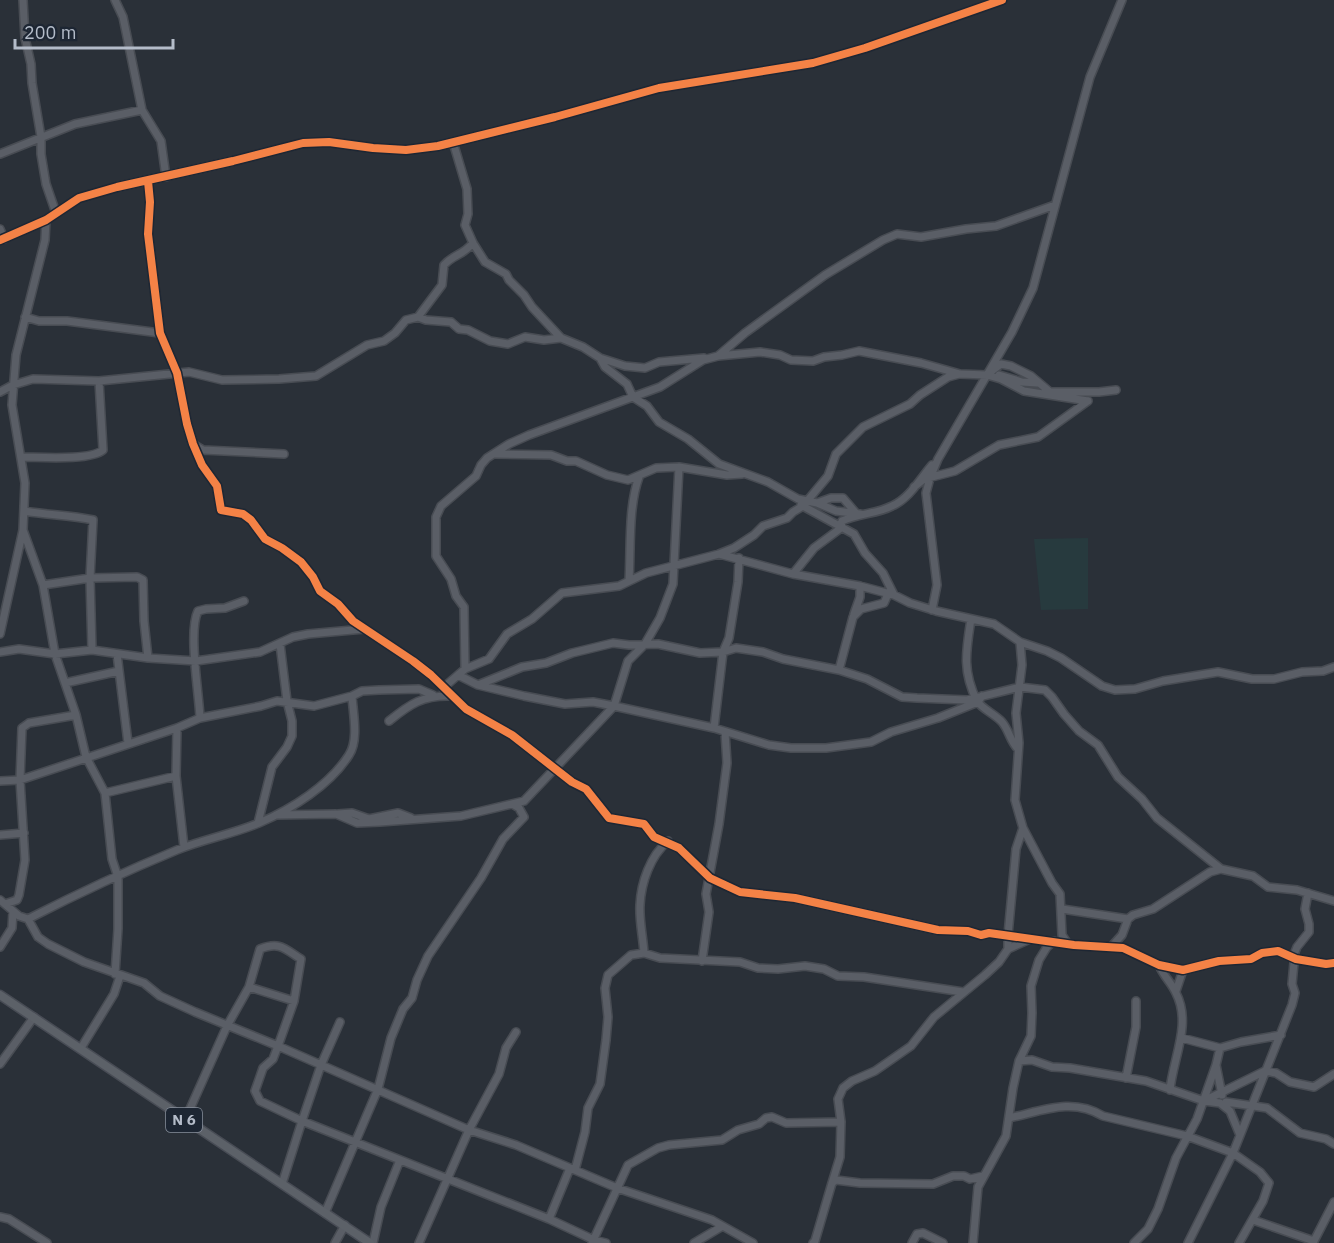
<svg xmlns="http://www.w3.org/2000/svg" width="1334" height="1243" viewBox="0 0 1334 1243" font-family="'IBM Plex Sans',sans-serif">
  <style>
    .green { fill: #273a3e }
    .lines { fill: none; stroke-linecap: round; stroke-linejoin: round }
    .minor-casing { stroke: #484c53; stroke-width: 10 }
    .major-casing { stroke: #484c55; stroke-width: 11 }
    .minor { stroke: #5a5e66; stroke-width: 7 }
    .major { stroke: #5c6168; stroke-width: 8 }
    .cycleway-casing { stroke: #1d2633; stroke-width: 11 }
    .cycleway { stroke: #f48246; stroke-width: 8 }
    .labels { text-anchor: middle; stroke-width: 5; stroke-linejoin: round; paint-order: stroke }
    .shield { fill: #1d2633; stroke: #878f9c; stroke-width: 1.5 }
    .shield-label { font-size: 15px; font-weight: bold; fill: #b4bcc9 }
  </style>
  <rect width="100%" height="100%" fill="#2a3038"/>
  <path class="green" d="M 1088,538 L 1088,609 L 1041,610 L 1034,539 Z"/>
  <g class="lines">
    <defs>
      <path id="minor" d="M 23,0 L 25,38 L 31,64 L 32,83 L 41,137 L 41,154 L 46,184 L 56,213
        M 115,0 L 123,17 L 142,110 L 161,141 L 166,177
        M 453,142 L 467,189 L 468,214 L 465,225 L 473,243 L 485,262 L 506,274 L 509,280 L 524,295 L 532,307 L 561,338 L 583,347 L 600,358 L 625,366 L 645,368 L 659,362 L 704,358
        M 0,154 L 75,124 L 142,110
        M 148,181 L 150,202 L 148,234 L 160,333 L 177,373 L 187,424 L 193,444 L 202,465 L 217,486 L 221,510 L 243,514 L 251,520 L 265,539 L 282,548 L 301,562 L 313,577 L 320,591 L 338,604 L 353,621 L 413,661 L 431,675 L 466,709 L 512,735 L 572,782 L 586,789 L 609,818 L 644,824 L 654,837 L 679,848 L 710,878 L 740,892 L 795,898 L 938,930 L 968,931 L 981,935 L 989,933 L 1074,945 L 1123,948 L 1159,965 L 1183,970 L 1219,961 L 1251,959 L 1262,953 L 1278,951 L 1296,959 L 1326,964 L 1334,963
        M 0,229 L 4,239
        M 0,240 L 46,220 L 79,198 L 117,187 L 233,161 L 303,143 L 329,142 L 373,148 L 406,150 L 438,146 L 555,117 L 659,88 L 813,63 L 865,48 L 1002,0
        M 25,317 L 39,321 L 67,321 L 160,333
        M 418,317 L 442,285 L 444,265 C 454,254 462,256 473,243
        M 718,356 L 760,352 L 780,355 L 791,360 L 813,361 L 824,357 L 842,355 L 859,351 L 921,363 L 960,374 L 987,375 L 1001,379 L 1024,391 L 1088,401
        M 600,358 L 605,367 L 627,384 L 633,397 L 647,406 L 659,422 L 688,439 L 719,464 L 768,482 L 798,499 L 817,503 L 836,511 L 860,514
        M 989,373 L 1001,364 L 1011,366 L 1031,376 L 1050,392 L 1099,392 L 1116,390
        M 999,375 L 1022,382 L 1037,383
        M 0,392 L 13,385 L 33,379 L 99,381 L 189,372 L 222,380 L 279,379 L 316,376 L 367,345 L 384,341 L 395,333 L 406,320 L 418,317 L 426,320 L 451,322 L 459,329 L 468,330 L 490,341 L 508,344 L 525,337 L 544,340 L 561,338
        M 193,444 L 203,450 L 284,454
        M 21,457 C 39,457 90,461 103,450 L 99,381
        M 679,467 L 727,475 L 742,474
        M 914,487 L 924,479 L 955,471 L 999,445 L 1038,437 L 1088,401
        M 817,503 L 831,498 L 843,498 L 855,512
        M 801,505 L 854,534 L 865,553 L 883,573 L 894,595
        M 24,511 C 47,515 70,515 93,520 L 90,578 L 92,650
        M 23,530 L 43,585 L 55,654 L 76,715 L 86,757 L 105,793 L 112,859 L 118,877 L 118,929 L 115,974
        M 719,554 L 734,548 L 754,535 L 763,526 L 787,518 L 793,512 L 803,506 L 828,476 L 836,454 L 863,427 L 910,404 L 920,395 L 948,377 L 959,374
        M 793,574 L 814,548 L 841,528 L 842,521 C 859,513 877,514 892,506 C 909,499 920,479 932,465
        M 629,581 C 631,548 628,507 639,477
        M 43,585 L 90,578 L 137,577 L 143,580 L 144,621 L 148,658
        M 932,610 L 937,585 L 926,493 L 930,478 L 938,459 L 1012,332 L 1033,288 L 1090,77 L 1122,0
        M 854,614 L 860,597 L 860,586
        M 971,619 C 966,651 962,671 977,701 C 982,709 995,714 1002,722 C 1009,730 1010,741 1018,749
        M 0,634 L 23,530 L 25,483 L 12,405 L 16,355 L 45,240 L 46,220
        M 1020,642 L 1022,665 L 1016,713 L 1019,743 L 1015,800 L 1023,828 L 1052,883 L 1060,894 L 1062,935 L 1068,944
        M 0,652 L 19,649 L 55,654 L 92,650 L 148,658 L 196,661 L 260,652 L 293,637 L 308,634 L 364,629
        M 117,654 L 128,743
        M 465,669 L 464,607 L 456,596 L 451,579 L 436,556 L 436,517 L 441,506 L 476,476 L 481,465 L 487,458 L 509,444 L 529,435 L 660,387 L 703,360 L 718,356 L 745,333 L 825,275 L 883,240 L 897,234 L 921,237 L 966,229 L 996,226 L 1055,205
        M 839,670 L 853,617 L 861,609 L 884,603 L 888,594
        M 458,675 L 478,685 L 524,696 L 565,704 L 593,702 L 614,706 L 714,728 L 769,745 L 791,748 L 826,748 L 871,742 L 891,732 L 938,718 L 978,702 L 982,696
        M 65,683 L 119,671
        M 478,685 L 522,667 L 546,663 L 572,653 L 613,643 L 629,645 L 658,644 L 700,653 L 723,652 L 736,648 L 763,652 L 783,659 L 839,670 L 867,679 L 902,697 L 917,698 L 967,700 L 1020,687 L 1045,690 L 1052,697 L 1064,714 L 1079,731 L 1098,745 L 1118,777 L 1142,799 L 1157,818 L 1221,869
        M 443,688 L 465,669 L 489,659 L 507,634 L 532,619 L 562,593 L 619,586 L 646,573 L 719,554 L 793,574 L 860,586 L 894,595 L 910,603 L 936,611 L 994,624 L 1020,642 L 1047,651 L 1061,658 L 1102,686 L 1115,690 L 1135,689 L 1163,681 L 1218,672 L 1252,679 L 1274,679 L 1302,672 L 1323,671 L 1334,667
        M 200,718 C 199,693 188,631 198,611 L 206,609 L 225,608 L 244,601
        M 389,721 C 410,704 423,695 451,696
        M 177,728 L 176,776 L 184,847
        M 714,728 L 723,652 L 729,638 L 738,582 L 739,558
        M 0,781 L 20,780 L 177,728 L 200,718 L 261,706 L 277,701 L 314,706 L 352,696 L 362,691 L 379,690 L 419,689 L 433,695
        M 105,793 L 176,776
        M 338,814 L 352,813 L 369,819 L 398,813 L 411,818
        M 276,815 L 336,814 L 357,823 L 380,822 L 461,816 L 524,801 L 614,706 L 628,661 L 645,644 L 660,618 L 673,584 L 679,467 L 656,468 L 628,480 L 607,475 L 576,461 L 567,461 L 551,455 L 495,454
        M 258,823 L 272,767 L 287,747 L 292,736 L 292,721 L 287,701 L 280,644
        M 0,835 L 24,833
        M 0,900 L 19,916 L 28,919 C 77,894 126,871 177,850 C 204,839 233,834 259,823 C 292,809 330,785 349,755 C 359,740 353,713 352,696
        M 5,904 L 17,900 L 19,895 L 25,860 L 20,780 L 22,728 L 29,723 L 76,715
        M 1062,909 L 1128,919
        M 28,919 L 38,937 L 48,944 L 84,962 L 144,983 L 160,996 L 195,1012 L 278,1046 L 469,1130 L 516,1145 L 617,1188 L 712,1220 L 753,1243
        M 0,947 L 12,928 L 13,911
        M 1111,947 L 1122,935 L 1128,919 L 1133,915 L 1153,909 L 1210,872 L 1221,869 L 1253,876 L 1268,887 L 1297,890 L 1334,901
        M 1008,949 L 1008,935 L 1016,849 L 1023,828
        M 644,953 C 643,937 639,920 640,905 C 641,883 650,856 668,841
        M 702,961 L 709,912 L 706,894 L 719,824 L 727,763 L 725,732
        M 1159,965 C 1164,977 1171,982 1176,993 C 1192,1024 1173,1058 1170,1090
        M 249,987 L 294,1001
        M 1176,991 L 1183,970
        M 1182,1038 L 1220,1048 L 1241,1042 L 1281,1035
        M 81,1048 L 114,994 L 120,976
        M 1220,1048 L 1216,1065 L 1222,1095
        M 1019,1061 L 1032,1060 L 1052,1067 L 1070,1068 L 1146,1081 L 1204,1101 L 1220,1103 L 1230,1111 L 1240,1135
        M 0,1064 L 34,1017
        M 1126,1078 L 1136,1027 L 1136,1001
        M 1204,1101 L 1265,1071 L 1276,1073 L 1290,1082 L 1314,1087 L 1334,1074
        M 1226,1102 L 1267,1108 L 1300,1133 L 1326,1139 L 1334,1144
        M 1009,1118 C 1042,1111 1072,1097 1103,1116 L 1187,1136 L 1233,1153 L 1260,1172 L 1269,1183 L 1263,1201 L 1239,1243
        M 185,1120 L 227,1026 L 249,987 L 260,949 C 280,941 285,949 301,959 L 294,1001 L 278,1046 L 273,1059 L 263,1068 L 255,1091 L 260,1101 L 302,1121 L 321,1065 L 340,1022
        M 575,1170 L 585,1132 L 588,1108 L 600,1084 L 606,1040 L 608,1017 L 605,988 L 608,975 L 631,955 L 644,953 L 660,958 L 740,962 L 758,968 L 778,969 L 805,966 L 824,969 L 838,976 L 864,977 L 963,992
        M 832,1183 L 840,1157 L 841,1122 L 838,1099 L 843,1088 L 852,1081 L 875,1071 L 911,1046 L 934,1017 L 985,975 L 999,962 L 1008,949 L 1030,939
        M 282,1184 L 302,1121 L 549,1219 L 594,1240 L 606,1243
        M 325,1213 L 378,1089 L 391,1038 L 403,1009 L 412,998 L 417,980 L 428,956 L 481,878 L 503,839 L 524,817 L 519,808 L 514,805
        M 0,1217 L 9,1219 L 47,1243
        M 549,1219 L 570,1168
        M 1253,1220 L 1314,1241 L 1334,1202
        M 335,1243 L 345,1225
        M 373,1243 L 381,1207 L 400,1160
        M 419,1243 L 469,1130 L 499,1074 L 506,1048 L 516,1032
        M 592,1243 L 628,1165 L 658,1148 L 669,1145 L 722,1140 L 738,1130 L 759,1124 L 766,1118 L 772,1117 L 786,1123 L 841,1122
        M 694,1243 L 721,1227
        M 813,1243 L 815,1241 L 832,1183 L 836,1180 L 860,1183 L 933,1184 L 953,1176 L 964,1176 L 970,1179 L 983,1176
        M 912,1243 L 917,1234 L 923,1233 L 943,1243
        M 973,1243 L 978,1187 L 1006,1136 L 1013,1088 L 1019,1061 L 1031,1036 L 1032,1013 L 1031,986 L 1039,960 L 1047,947 L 1054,941
        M 1134,1243 L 1148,1229 L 1158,1209 L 1176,1158 L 1197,1119 L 1216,1065
        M 1188,1243 L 1233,1153 L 1292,1005 L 1295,993 L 1292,984 L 1295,952 L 1297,947 L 1309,932 L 1309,924 L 1305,909 L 1308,893"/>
      <path id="major" d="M 0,995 L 370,1243"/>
    </defs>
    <use href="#minor" class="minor-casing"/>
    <use href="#major" class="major-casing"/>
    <use href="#minor" class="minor"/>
    <use href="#major" class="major"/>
    <defs>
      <path id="cycleway" d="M 148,181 L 150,202 L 148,234 L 160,333 L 177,373 L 187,424 L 193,444 L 202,465 L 217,486 L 221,510 L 243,514 L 251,520 L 265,539 L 282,548 L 301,562 L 313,577 L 320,591 L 338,604 L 353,621 L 413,661 L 431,675 L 466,709 L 512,735 L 572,782 L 586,789 L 609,818 L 644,824 L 654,837 L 679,848 L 710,878 L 740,892 L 795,898 L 938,930 L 968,931 L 981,935 L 989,933 L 1074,945 L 1123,948 L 1159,965 L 1183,970 L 1219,961 L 1251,959 L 1262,953 L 1278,951 L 1296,959 L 1326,964 L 1334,963
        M 0,240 L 46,220 L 79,198 L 117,187 L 233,161 L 303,143 L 329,142 L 373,148 L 406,150 L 438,146 L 555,117 L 659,88 L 813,63 L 865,48 L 1002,0"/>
    </defs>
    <use href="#cycleway" class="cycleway-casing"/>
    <use href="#cycleway" class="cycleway"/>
  </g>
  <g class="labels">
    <rect class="shield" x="166" y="1108" width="36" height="24" rx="4.5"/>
    <g class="shield-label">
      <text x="184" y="1125">N 6</text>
    </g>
  </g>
  <path d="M15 39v9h158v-9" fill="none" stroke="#b4bcc9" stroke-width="3"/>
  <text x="24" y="39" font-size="18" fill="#b4bcc9" stroke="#1d2633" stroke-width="4.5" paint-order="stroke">200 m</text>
</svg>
